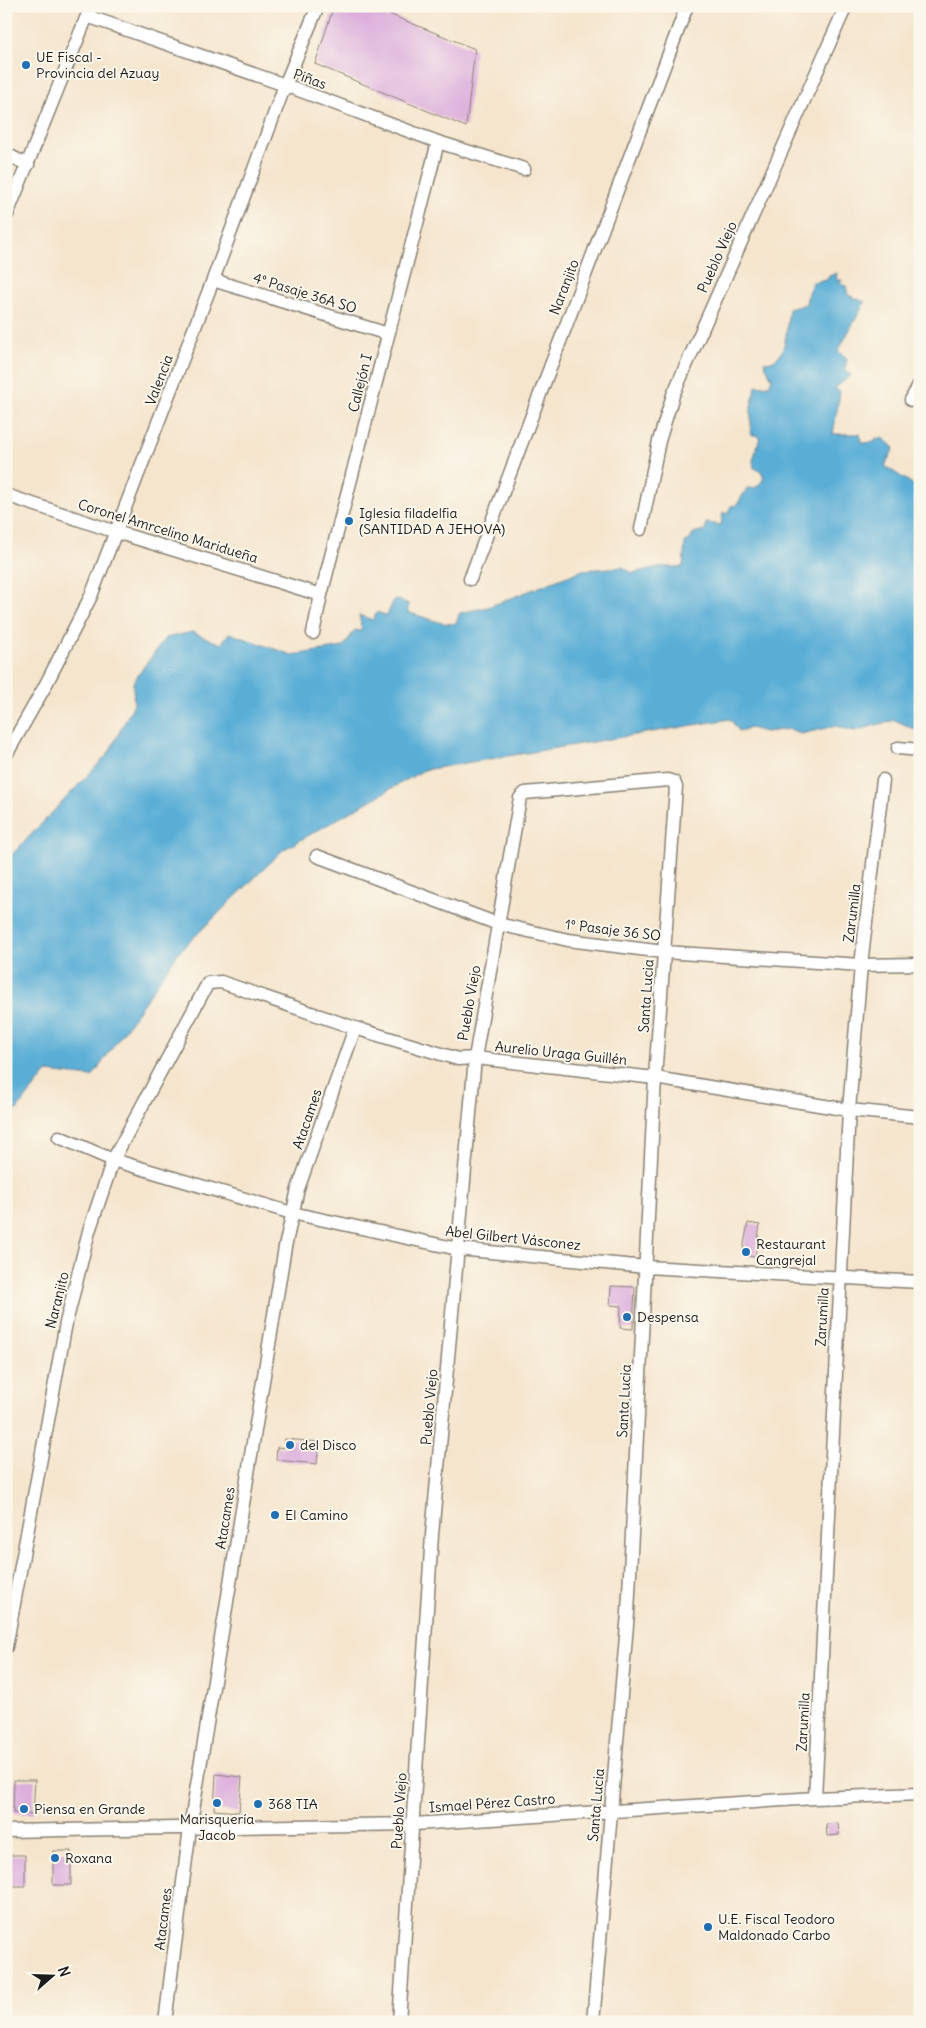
<svg xmlns="http://www.w3.org/2000/svg" width="926" height="2028" viewBox="0 0 926 2028" font-family="Delius,sans-serif">
  <style>
    .water { fill: #5aaed6; stroke: #3b6579 }
    .building { fill: #dcaedc }
    .lines { fill: none; stroke-linecap: round; stroke-linejoin: round }
    .minor-casing { stroke: #888074; stroke-width: 15 }
    .minor { stroke: #fff; stroke-width: 12 }
    .poi-dot { fill: #1f6fb2; stroke: #fbf7ec; stroke-width: 2 }
    .labels { text-anchor: middle; stroke-width: 4; stroke-linejoin: round; paint-order: stroke }
    .poi-label { font-size: 14px; fill: #1c1c1c; stroke: #fbf7ec; text-anchor: start }
    .street-label { font-size: 14px; fill: #1c1c1c; stroke: #fbf7ec }
  </style>
  <rect width="100%" height="100%" fill="#fbf7ec"/>
  <filter id="ink" filterUnits="userSpaceOnUse"><feTurbulence type="fractalNoise" baseFrequency=".02" numOctaves="2"/><feDisplacementMap in="SourceGraphic" scale="10" xChannelSelector="R" yChannelSelector="G"/><feConvolveMatrix kernelMatrix="1 2 1 2 8 2 1 2 1" color-interpolation-filters="sRGB"/></filter>
  <filter id="wash" filterUnits="userSpaceOnUse"><feTurbulence type="fractalNoise" baseFrequency=".0096" numOctaves="4" result="noise"/><feDisplacementMap in="SourceGraphic" scale="20" xChannelSelector="R" yChannelSelector="G"/><feGaussianBlur stdDeviation="1.12" result="paint"/><feColorMatrix in="noise" values="0 0 0 0 0 0 0 0 0 0 0 0 0 0 0 0 0 1.4 0 .05"/><feComposite in="paint" operator="in"/></filter>
  <g filter="url(#wash)">
    <rect width="100%" height="100%" fill="#f5e5cd"/>
    <path class="water" d="M 837,273 L 836,280 L 842,280 L 840,284 L 846,286 L 848,295 L 865,302 L 838,351 L 847,358 L 845,370 L 851,375 L 835,388 L 840,392 L 833,434 L 860,434 L 861,443 L 875,442 L 876,438 L 884,439 L 894,448 L 885,466 L 914,485 L 920,484 L 920,732 L 895,720 L 854,731 L 836,726 L 801,734 L 790,729 L 765,732 L 750,728 L 739,731 L 730,719 L 424,770 L 283,850 L 179,952 L 92,1077 L 47,1072 L 7,1122 L 6,1127 L 6,861 L 108,754 L 134,704 L 133,683 L 145,665 L 166,638 L 192,632 L 221,644 L 229,633 L 292,655 L 343,647 L 355,630 L 362,631 L 359,615 L 373,620 L 377,612 L 387,616 L 394,599 L 409,604 L 407,612 L 442,623 L 455,624 L 460,613 L 488,607 L 583,570 L 623,567 L 632,573 L 659,567 L 683,567 L 685,542 L 689,541 L 694,533 L 700,531 L 705,532 L 706,523 L 721,525 L 723,512 L 727,514 L 731,506 L 737,505 L 747,488 C 756,490 761,484 764,477 L 760,470 L 754,468 L 753,460 L 760,437 L 751,434 L 751,406 L 756,386 L 769,385 L 772,379 L 764,362 C 766,361 769,362 771,361 C 789,356 786,322 789,309 L 806,304 L 808,293 L 813,282 L 827,280 L 829,276 Z"/>
    <g id="blocks">
      <path class="building" d="M 334,6 L 369,6 L 475,49 L 466,127 L 315,64 Z
        M 748,1223 L 760,1225 L 755,1257 L 742,1255 Z
        M 611,1286 L 635,1287 L 633,1329 L 620,1328 L 621,1306 L 610,1305 Z
        M 285,1439 L 319,1442 L 317,1464 L 276,1460 L 277,1447 L 284,1448 Z
        M 216,1774 L 242,1777 L 239,1812 L 214,1810 Z
        M 14,1780 L 35,1780 L 33,1814 L 13,1813 Z
        M 838,1823 L 839,1835 L 827,1836 L 826,1824 Z
        M 53,1851 L 71,1851 L 71,1885 L 53,1885 Z
        M 6,1855 L 25,1855 L 25,1886 L 6,1886 Z"/>
    </g>
  </g>
  <g filter="url(#ink)">
    <use href="#blocks" fill-opacity="0" stroke="#888074" stroke-width="1"/>
    <g class="lines">
      <defs>
        <path id="minor" d="M 87,16 L 285,85 L 438,142 L 524,169
          M 6,154 L 28,165
          M 6,217 L 91,6
          M 213,280 L 388,334
          M 911,400 L 920,383
          M 6,495 L 116,532 L 321,595
          M 641,529 L 659,441 L 673,395 L 846,6
          M 470,579 L 687,6
          M 313,633 L 321,595 L 438,142
          M 898,748 L 920,750
          M 6,755 L 44,688 L 91,596 L 213,280 L 285,85 L 318,6
          M 317,856 L 498,924 L 568,940 L 664,952 L 861,965 L 920,964
          M 59,1137 L 113,1160 L 292,1213 L 458,1249 L 646,1267 L 920,1282
          M 6,1647 L 66,1323 L 89,1231 L 113,1160 L 208,983 L 221,982 L 355,1028 L 458,1059 L 475,1058 L 655,1078 L 849,1110 L 920,1117
          M 815,1798 L 849,1110 L 861,965 L 883,780
          M 6,1831 L 414,1824 L 815,1798 L 920,1794
          M 165,2022 L 190,1828 L 285,1247 L 298,1189 L 355,1028
          M 399,2022 L 432,1535 L 475,1058 L 520,798 L 525,793 L 668,780 L 674,782 L 676,787 L 655,1078 L 628,1613 L 593,2022"/>
      </defs>
      <use href="#minor" class="minor-casing"/>
      <use href="#minor" class="minor"/>
    </g>
  </g>
  <g class="poi-dot">
    <circle cx="26" cy="65" r="5"/>
    <circle cx="349" cy="521" r="5"/>
    <circle cx="746" cy="1252" r="5"/>
    <circle cx="627" cy="1317" r="5"/>
    <circle cx="290" cy="1445" r="5"/>
    <circle cx="275" cy="1515" r="5"/>
    <circle cx="217" cy="1803" r="5"/>
    <circle cx="258" cy="1804" r="5"/>
    <circle cx="24" cy="1809" r="5"/>
    <circle cx="55" cy="1858" r="5"/>
    <circle cx="708" cy="1927" r="5"/>
  </g>
  <g class="labels">
    <g class="poi-label">
      <text x="36" y="62">UE Fiscal -<tspan x="36" dy="16">Provincia del Azuay</tspan></text>
      <text x="359" y="518">Iglesia filadelfia<tspan x="359" dy="16">(SANTIDAD A JEHOVA)</tspan></text>
      <text x="756" y="1249">Restaurant<tspan x="756" dy="16">Cangrejal</tspan></text>
      <text x="637" y="1322">Despensa</text>
      <text x="300" y="1450">del Disco</text>
      <text x="285" y="1520">El Camino</text>
      <text x="268" y="1809">368 TIA</text>
      <text x="34" y="1814">Piensa en Grande</text>
      <text x="217" y="1824" text-anchor="middle">Marisquería<tspan x="217" dy="16">Jacob</tspan></text>
      <text x="65" y="1863">Roxana</text>
      <text x="718" y="1924">U.E. Fiscal Teodoro<tspan x="718" dy="16">Maldonado Carbo</tspan></text>
    </g>
    <g class="street-label">
      <text transform="translate(310 79) rotate(20)" y="5">Piñas</text>
      <text transform="translate(717 257) rotate(-66)" y="5">Pueblo Viejo</text>
      <text transform="translate(564 287) rotate(-69)" y="5">Naranjito</text>
      <text transform="translate(305 293) rotate(17)" y="5">4° Pasaje 36A SO</text>
      <text transform="translate(159 380) rotate(-69)" y="5">Valencia</text>
      <text transform="translate(360 383) rotate(-76)" y="5">Callejón I</text>
      <text transform="translate(168 531) rotate(17)" y="5">Coronel Amrcelino Maridueña</text>
      <text transform="translate(852 913) rotate(-83)" y="5">Zarumilla</text>
      <text transform="translate(613 930) rotate(7)" y="5">1º Pasaje 36 SO</text>
      <text transform="translate(646 996) rotate(-86)" y="5">Santa Lucia</text>
      <text transform="translate(469 1003) rotate(-80)" y="5">Pueblo Viejo</text>
      <text transform="translate(561 1053) rotate(6)" y="5">Aurelio Uraga Guillén</text>
      <text transform="translate(307 1119) rotate(-71)" y="5">Atacames</text>
      <text transform="translate(513 1238) rotate(6)" y="5">Abel Gilbert Vásconez</text>
      <text transform="translate(57 1300) rotate(-76)" y="5">Naranjito</text>
      <text transform="translate(822 1317) rotate(-87)" y="5">Zarumilla</text>
      <text transform="translate(624 1401) rotate(-87)" y="5">Santa Lucia</text>
      <text transform="translate(429 1407) rotate(-85)" y="5">Pueblo Viejo</text>
      <text transform="translate(225 1518) rotate(-81)" y="5">Atacames</text>
      <text transform="translate(803 1722) rotate(-87)" y="5">Zarumilla</text>
      <text transform="translate(492 1803) rotate(-4)" y="5">Ismael Pérez Castro</text>
      <text transform="translate(596 1805) rotate(-85)" y="5">Santa Lucia</text>
      <text transform="translate(399 1811) rotate(-86)" y="5">Pueblo Viejo</text>
      <text transform="translate(163 1919) rotate(-83)" y="5">Atacames</text>
    </g>
  </g>
  <rect width="926" height="2028" fill="none" stroke="#fbf7ec" stroke-width="25"/>
  <g transform="translate(52 1976) rotate(70)" stroke="#fbf7ec" stroke-width="4" paint-order="stroke">
  <path d="M0-4L9 19L0 12L-9 19Z" fill="#1c1c1c"/>
  <text y="-8" font-size="14" font-weight="bold" text-anchor="middle" fill="#1c1c1c">N</text>
  </g>
</svg>
